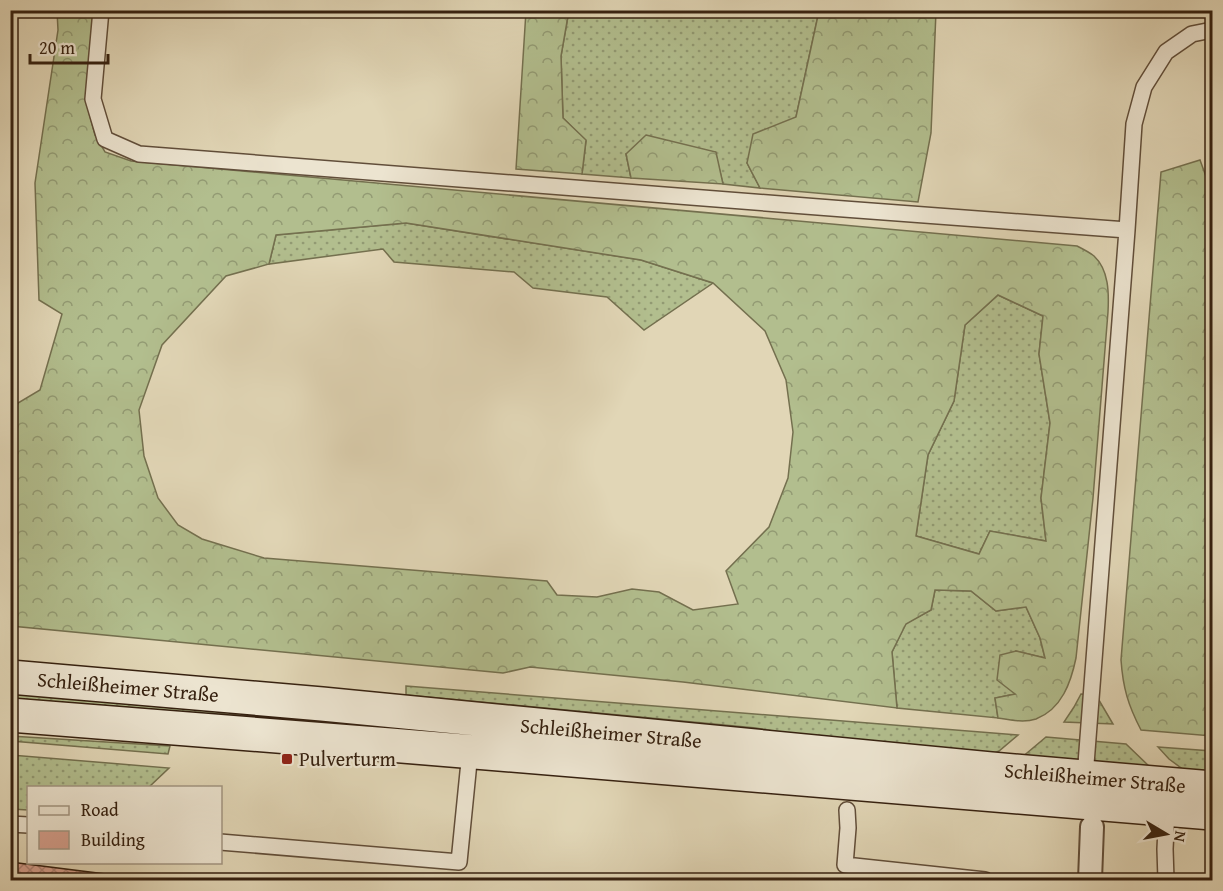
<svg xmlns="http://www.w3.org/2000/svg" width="1223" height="891" viewBox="0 0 1223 891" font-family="'Gentium Book Plus',serif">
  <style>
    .grass { fill: url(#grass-dots); stroke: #74704f; stroke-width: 1.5 }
    .forest { fill: url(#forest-crowns); stroke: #74704f; stroke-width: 1.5; fill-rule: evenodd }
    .building { fill: url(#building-cross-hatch); stroke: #362110; stroke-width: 1.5 }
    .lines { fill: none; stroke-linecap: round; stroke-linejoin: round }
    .service-casing { stroke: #614e3a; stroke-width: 18 }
    .pedestrian-casing { stroke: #614e3a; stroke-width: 26 }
    .secondary-casing { stroke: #362110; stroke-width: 36 }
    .service { stroke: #ece4d0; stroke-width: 15 }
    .pedestrian { stroke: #ece4d0; stroke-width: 22 }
    .secondary { stroke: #ece4d0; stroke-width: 33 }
    .poi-dot { fill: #8f2418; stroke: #ece4d0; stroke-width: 2 }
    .labels { text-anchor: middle; stroke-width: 4.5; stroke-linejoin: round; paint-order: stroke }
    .street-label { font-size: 20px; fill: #362110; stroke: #ece4d0 }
    .poi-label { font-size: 20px; fill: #362110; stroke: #ece4d0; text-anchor: start }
  </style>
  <defs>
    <pattern id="grass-dots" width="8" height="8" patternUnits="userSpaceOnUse" patternTransform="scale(1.5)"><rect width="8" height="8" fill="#b2be8e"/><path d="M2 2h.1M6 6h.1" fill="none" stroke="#929a73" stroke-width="1.8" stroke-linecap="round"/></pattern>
    <pattern id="forest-crowns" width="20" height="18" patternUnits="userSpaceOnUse" patternTransform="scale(1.5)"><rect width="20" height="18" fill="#b2be8e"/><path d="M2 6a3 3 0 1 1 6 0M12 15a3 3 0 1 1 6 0" fill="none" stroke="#929a73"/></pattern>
    <pattern id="building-cross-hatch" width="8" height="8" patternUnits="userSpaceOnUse" patternTransform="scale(1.5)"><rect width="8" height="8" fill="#d6a08e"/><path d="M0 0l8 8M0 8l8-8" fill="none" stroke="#ae8273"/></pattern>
  </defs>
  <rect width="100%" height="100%" fill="#e1d6b6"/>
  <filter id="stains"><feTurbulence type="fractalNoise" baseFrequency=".00333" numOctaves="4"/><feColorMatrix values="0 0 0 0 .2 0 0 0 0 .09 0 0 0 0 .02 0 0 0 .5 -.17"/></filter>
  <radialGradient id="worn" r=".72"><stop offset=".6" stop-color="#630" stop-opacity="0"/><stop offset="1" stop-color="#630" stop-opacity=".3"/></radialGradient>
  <path class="grass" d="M 566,11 L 819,11 L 796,117 L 747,163 L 760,188 L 723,184 L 715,152 L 626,154 L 631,178 L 582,174 L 586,141 L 563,118 L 561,56 L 568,16 Z
    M 406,223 L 641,260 L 713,283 L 644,330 L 607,297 L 533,288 L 514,272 L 394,262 L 383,249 L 269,264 L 276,235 Z
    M 998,295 L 1043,316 L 1039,354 L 1050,423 L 1041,498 L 1046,541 L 990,531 L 979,554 L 916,536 L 928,455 L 954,401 L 965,325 Z
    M 935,590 L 971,591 L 996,611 L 1026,607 L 1040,638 L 1045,658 L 1016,651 L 1015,694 L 995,698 L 998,718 L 897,708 L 892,652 L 906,623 L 931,610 Z
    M 406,686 L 1018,735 L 999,751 L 983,758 L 841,743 L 756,728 L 406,695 Z
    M 10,689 L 376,720 L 376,727 L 216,714 L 171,714 L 11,708 Z
    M 1081,694 L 1096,695 L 1113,724 L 1064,722 L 1074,707 Z
    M 10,736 L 170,746 L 168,754 L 11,741 Z
    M 1046,737 L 1126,744 L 1152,769 L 1020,759 Z
    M 1158,747 L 1212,751 L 1212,780 L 1188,773 L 1169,759 Z
    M 10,756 L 11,755 L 169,768 L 149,787 L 28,788 L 28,810 L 11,809 Z"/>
  <path class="forest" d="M 57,11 L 95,11 L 88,109 L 95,135 L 105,152 L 131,161 L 1077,246 C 1083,249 1089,252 1094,256 C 1109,270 1109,293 1108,312 L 1093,498 L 1076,658 C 1071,682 1062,709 1036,719 C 1024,723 1010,720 998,718 L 995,698 L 1015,694 L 997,680 L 1000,655 L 1016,651 L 1045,658 L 1040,638 L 1026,607 L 996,611 L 971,591 L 935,590 L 931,610 L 906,624 L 892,652 L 897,708 L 683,682 L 530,667 L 503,673 L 11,626 L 10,429 L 18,403 L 40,390 L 62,314 L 39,300 L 35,183 L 58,30 ZM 406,223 L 641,260 L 713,283 L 765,331 L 786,380 L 793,432 L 788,478 L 769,527 L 726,571 L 738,604 L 693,610 L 659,592 L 632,589 L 597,597 L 557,595 L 547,581 L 264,558 L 202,539 L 178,525 L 158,498 L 144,456 L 139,410 L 162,345 L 226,276 L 269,264 L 276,235 ZM 998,295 L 1043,316 L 1039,354 L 1050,423 L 1041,498 L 1046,541 L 990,531 L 979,554 L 916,536 L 928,455 L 954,401 L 965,325 Z
    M 526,11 L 566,11 L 568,16 L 561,56 L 563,118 L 586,140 L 582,174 L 516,169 Z
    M 819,11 L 936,11 L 931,133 L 918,202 L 760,188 L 747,163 L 753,134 L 796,117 Z
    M 646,135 L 716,152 L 723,184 L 631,178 L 626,154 Z
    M 1200,160 L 1212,193 L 1212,736 L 1141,730 C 1128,705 1123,688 1121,660 L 1161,172 Z"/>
  <path class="building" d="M 10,862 L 137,878 L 137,880 L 10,880 Z
    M 209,876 L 246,880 L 208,880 Z"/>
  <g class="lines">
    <defs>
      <path id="service" d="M 101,10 L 93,99 L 105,139 L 139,154 L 844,209 L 1127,230
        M 1085,777 L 1127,230 L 1134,124 L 1144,87 L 1166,52 L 1192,34 L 1212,30
        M 847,810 L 848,828 L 845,865 L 985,880
        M 10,824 L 28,825
        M 220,842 L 459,862 L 470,752
        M 1166,880 L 1165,849 L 1167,809"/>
      <path id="pedestrian" d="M 1090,880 L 1092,827"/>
      <path id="secondary" d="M 10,677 L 322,704 L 991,769 L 1212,788
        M 10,715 L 390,745 L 1212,813"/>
    </defs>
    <use href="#service" class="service-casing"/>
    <use href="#pedestrian" class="pedestrian-casing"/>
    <use href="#secondary" class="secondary-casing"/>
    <use href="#service" class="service"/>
    <use href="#pedestrian" class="pedestrian"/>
    <use href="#secondary" class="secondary"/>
  </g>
  <rect class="poi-dot" x="281" y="753" width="12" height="12" rx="3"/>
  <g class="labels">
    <g class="street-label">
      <text transform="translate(128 687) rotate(5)" y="7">Schleißheimer Straße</text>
      <text transform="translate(611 733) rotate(5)" y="7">Schleißheimer Straße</text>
      <text transform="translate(1095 778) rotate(5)" y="7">Schleißheimer Straße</text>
    </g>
    <g class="poi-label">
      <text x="299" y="766">Pulverturm</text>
    </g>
  </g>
  <rect width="1223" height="891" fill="none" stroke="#e1d6b6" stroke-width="36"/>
  <rect x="12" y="12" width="1199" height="867" fill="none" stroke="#362110" stroke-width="3"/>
  <rect x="18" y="18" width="1187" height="855" fill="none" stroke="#362110" stroke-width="1.5"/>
  <rect x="27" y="786" width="195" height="78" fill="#ece4d0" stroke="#a39683" stroke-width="1.5"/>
  <rect x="39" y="806" width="30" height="9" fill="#ece4d0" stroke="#a39683" stroke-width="1.5"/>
  <text x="81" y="816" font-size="18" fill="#362110">Road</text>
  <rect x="39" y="831" width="30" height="18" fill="#d6a08e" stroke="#a39683" stroke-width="1.5"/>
  <text x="81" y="846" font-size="18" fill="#362110">Building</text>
  <g transform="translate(1166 834) rotate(100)" stroke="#ece4d0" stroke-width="4.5" paint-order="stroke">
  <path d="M0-4.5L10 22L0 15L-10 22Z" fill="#362110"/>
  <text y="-9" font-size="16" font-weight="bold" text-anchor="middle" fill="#362110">N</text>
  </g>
  <path d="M30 54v9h78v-9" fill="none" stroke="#362110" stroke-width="3"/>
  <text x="39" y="54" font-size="18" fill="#362110" stroke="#ece4d0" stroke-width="4.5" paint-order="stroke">20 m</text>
  <rect width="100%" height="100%" filter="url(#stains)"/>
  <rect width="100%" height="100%" fill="url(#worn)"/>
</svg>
